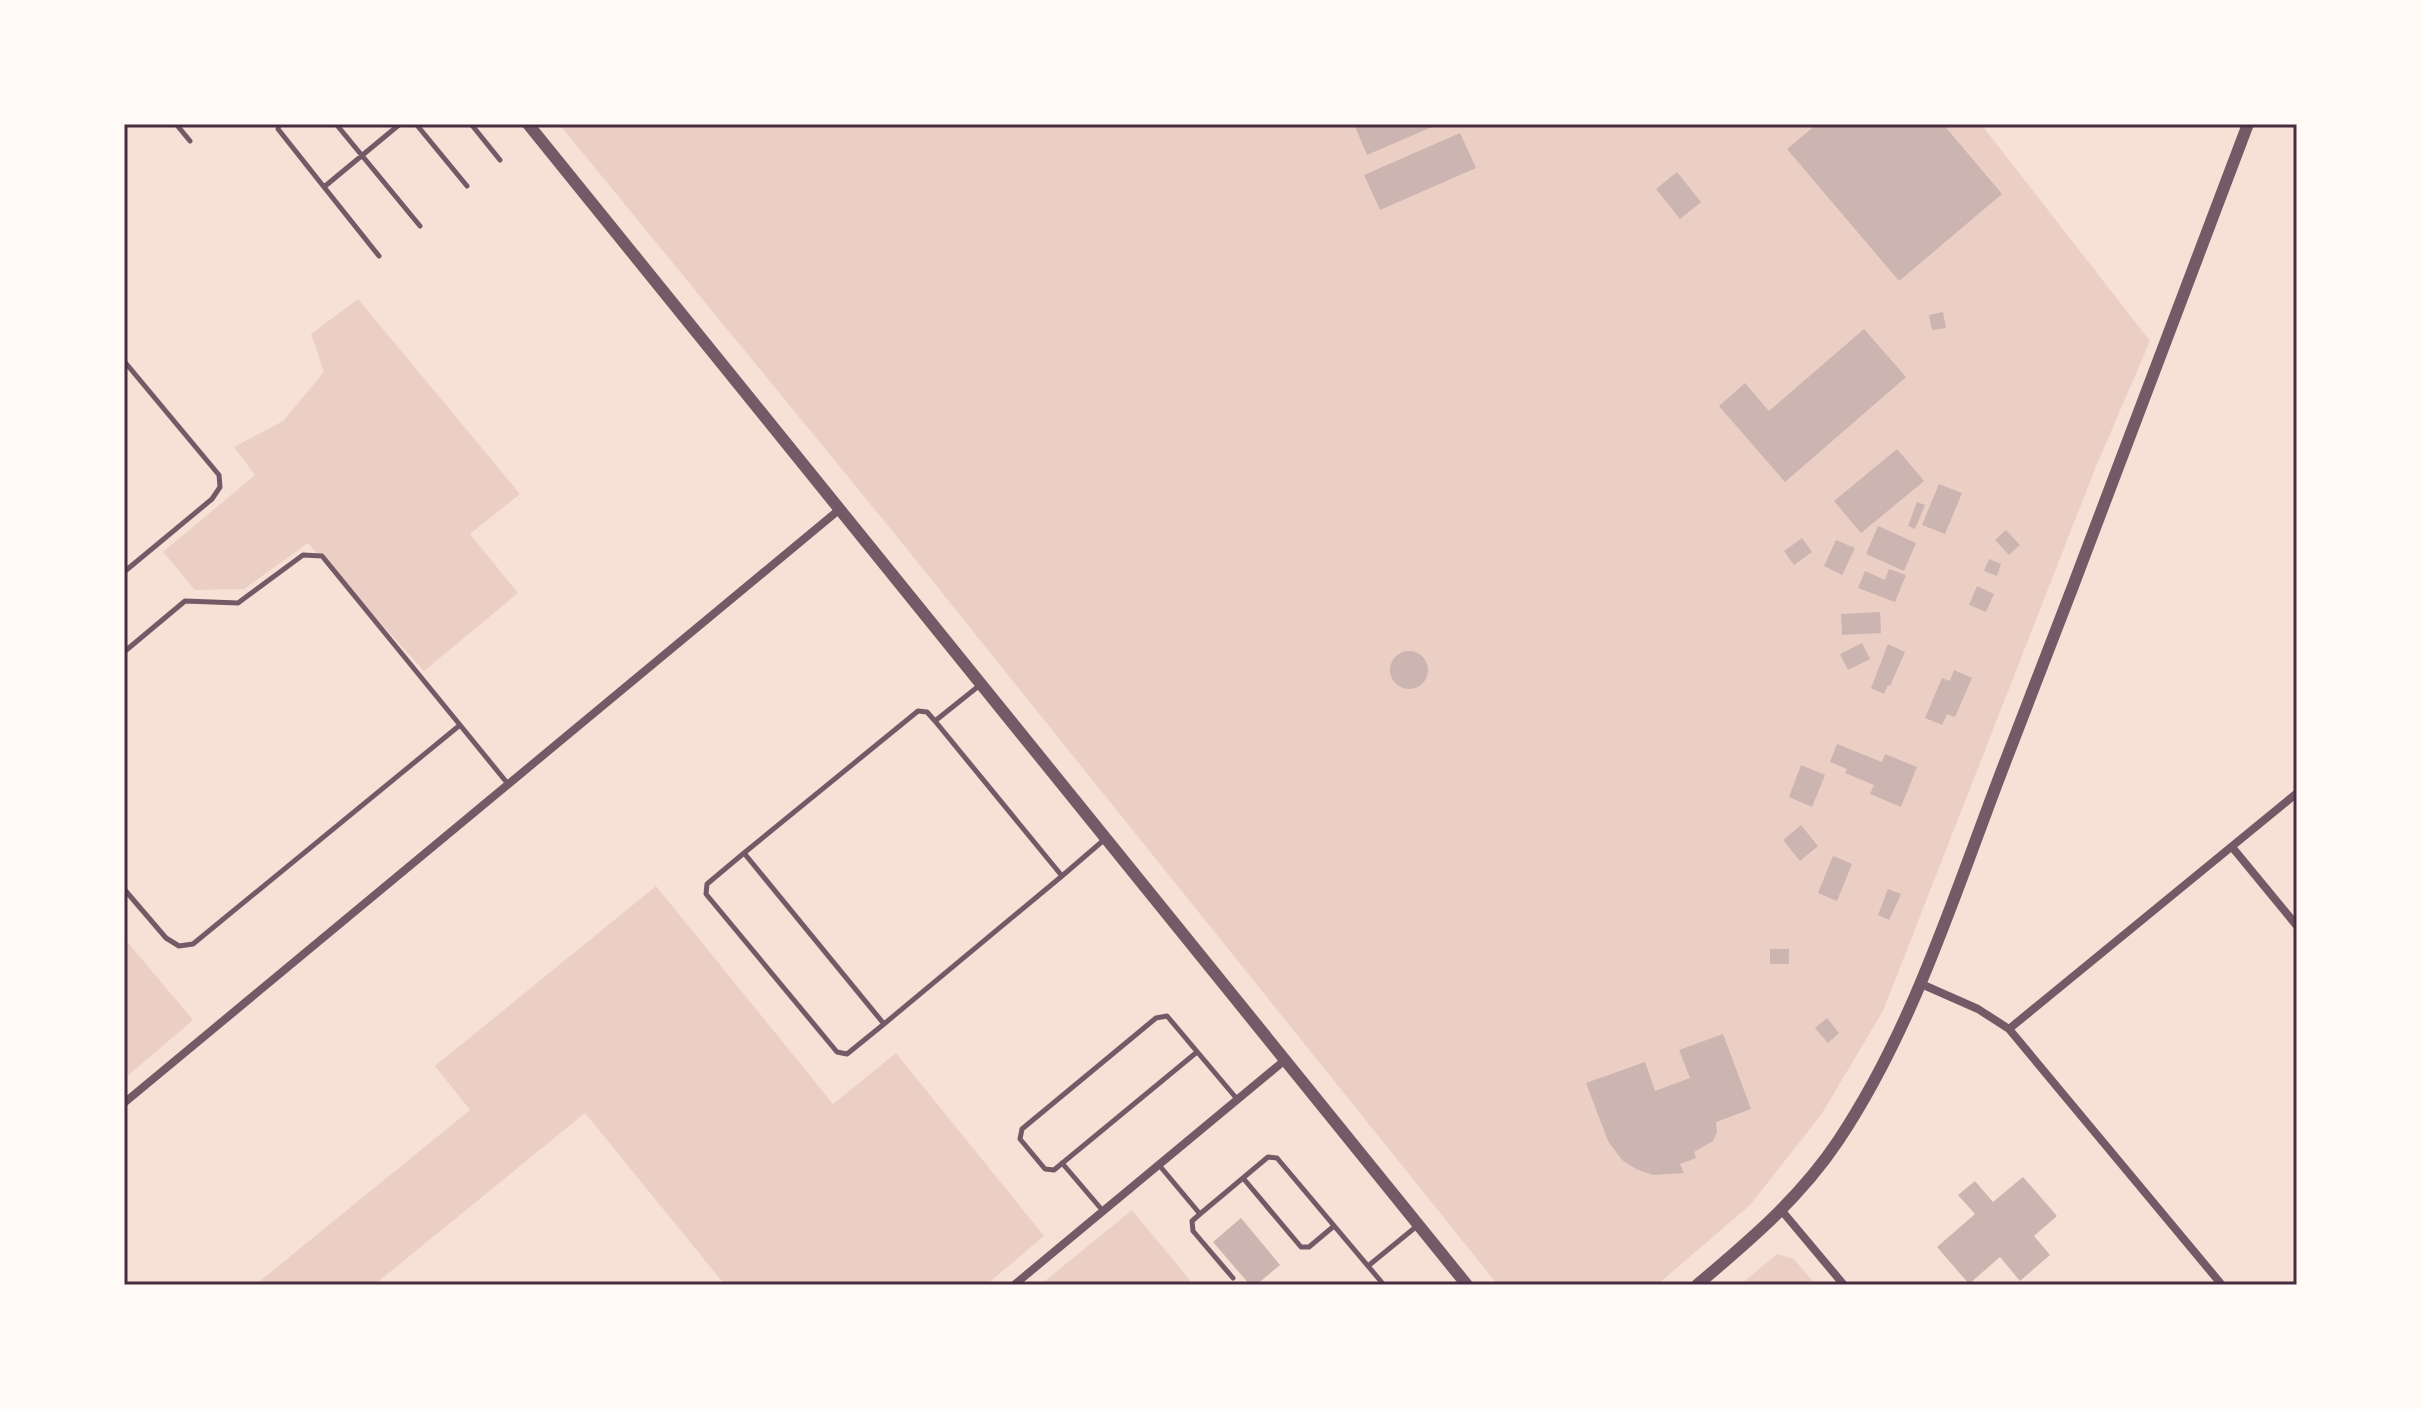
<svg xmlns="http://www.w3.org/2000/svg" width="2421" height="1409" viewBox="0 0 2421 1409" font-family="Rubik,sans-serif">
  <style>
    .green { fill: #ebcfc5 }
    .building { fill: #ccb4b1 }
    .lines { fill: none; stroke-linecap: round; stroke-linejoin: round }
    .service { stroke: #755966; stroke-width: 5 }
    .minor { stroke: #755966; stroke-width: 8 }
    .tertiary { stroke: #755966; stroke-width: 12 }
    .neatline { fill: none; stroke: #4a2c40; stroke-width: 3 }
  </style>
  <rect width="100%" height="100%" fill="#f7e1d7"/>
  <path class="green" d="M 559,124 L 1981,124 L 2150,341 L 2095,469 L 1883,1011 L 1821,1115 L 1750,1205 L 1657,1285 L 1498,1285 L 894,533 Z
    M 358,299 L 520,494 L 470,534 L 518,593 L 424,671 L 308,543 L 244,589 L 195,590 L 163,552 L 255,475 L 234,447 L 283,421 L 324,372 L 311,334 Z
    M 656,886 L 833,1104 L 896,1053 L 1044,1236 L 986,1285 L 725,1285 L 585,1113 L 374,1285 L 255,1285 L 470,1110 L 435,1066 Z
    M 124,938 L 193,1020 L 124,1079 Z
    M 1132,1210 L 1194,1285 L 1040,1285 Z
    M 1777,1254 L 1794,1259 L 1816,1285 L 1740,1285 Z"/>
  <path class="building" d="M 1354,124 L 1439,124 L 1367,155 Z
    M 1817,124 L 1943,124 L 2002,194 L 1899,281 L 1787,149 Z
    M 1460,133 L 1476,168 L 1380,210 L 1364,175 Z
    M 1677,172 L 1701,202 L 1680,219 L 1656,189 Z
    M 1943,312 L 1946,328 L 1932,330 L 1929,315 Z
    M 1864,329 L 1906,377 L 1785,482 L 1719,406 L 1745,383 L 1769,411 Z
    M 1897,449 L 1924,481 L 1861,533 L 1834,501 Z
    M 1939,484 L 1962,493 L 1945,534 L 1922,525 Z
    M 1917,502 L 1925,505 L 1915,529 L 1908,526 Z
    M 1878,526 L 1916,543 L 1904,571 L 1866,554 Z
    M 2006,530 L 2020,545 L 2009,555 L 1995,540 Z
    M 1802,538 L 1812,552 L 1794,565 L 1784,551 Z
    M 1836,540 L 1855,548 L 1842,575 L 1824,566 Z
    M 1989,559 L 2001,564 L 1997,576 L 1984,571 Z
    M 1889,569 L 1906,575 L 1895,602 L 1858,588 L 1865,571 L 1885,580 Z
    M 1977,586 L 1994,594 L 1986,612 L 1969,605 Z
    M 1880,612 L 1881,633 L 1842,635 L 1841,614 Z
    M 1862,643 L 1870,659 L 1848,670 L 1840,654 Z
    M 1888,644 L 1905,652 L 1890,686 L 1888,685 L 1884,694 L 1871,688 Z
    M1390 670a19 19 0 1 1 38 0a19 19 0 1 1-38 0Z
    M 1954,670 L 1972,678 L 1955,717 L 1947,714 L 1942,725 L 1925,718 L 1942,678 L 1950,681 Z
    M 1837,744 L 1882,762 L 1885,754 L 1917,767 L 1901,807 L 1870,794 L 1874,785 L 1845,773 L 1847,769 L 1830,762 Z
    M 1801,765 L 1825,775 L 1812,807 L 1789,797 Z
    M 1801,825 L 1818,846 L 1800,861 L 1783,840 Z
    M 1833,856 L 1852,864 L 1837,901 L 1818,893 Z
    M 1888,889 L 1901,894 L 1889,920 L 1878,915 Z
    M 1770,949 L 1789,949 L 1789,964 L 1770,964 Z
    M 1827,1018 L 1839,1033 L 1828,1043 L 1815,1028 Z
    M 1723,1034 L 1751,1109 L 1716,1122 L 1717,1132 L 1713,1141 L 1694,1152 L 1696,1158 L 1680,1164 L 1684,1173 L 1653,1175 L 1636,1169 L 1622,1160 L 1608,1141 L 1586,1083 L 1645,1062 L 1655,1091 L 1690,1078 L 1679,1050 Z
    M 2023,1177 L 2057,1216 L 2034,1236 L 2050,1255 L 2020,1281 L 2000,1257 L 1969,1284 L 1937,1247 L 1975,1214 L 1958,1195 L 1975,1181 L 1993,1202 Z
    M 1241,1218 L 1280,1265 L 1256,1285 L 1250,1285 L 1213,1242 Z"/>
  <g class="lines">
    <path class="service" d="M 176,124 L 190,141
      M 279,124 L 278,129 L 324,187 L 400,124
      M 336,124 L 420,226
      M 416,124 L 467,186
      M 471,124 L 500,160
      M 324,187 L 379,256
      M 124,361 L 219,475 L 220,487 L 212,499 L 124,572
      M 124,652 L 185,601 L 238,603 L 303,555 L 322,556 L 460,725
      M 980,685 L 935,721 L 1062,876 L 1105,839
      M 935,721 L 927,712 L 918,711 L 744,853 L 884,1024 L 1062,876
      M 744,853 L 707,884 L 706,894 L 837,1052 L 847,1054 L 884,1024
      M 124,889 L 166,938 L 179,946 L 193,944 L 460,725 L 508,784
      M 1197,1052 L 1054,1170 L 1045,1169 L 1020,1139 L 1022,1129 L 1156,1018 L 1167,1016 L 1237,1099
      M 1062,1163 L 1103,1211
      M 1159,1165 L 1200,1214 L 1268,1157 L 1277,1158 L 1384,1285
      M 1243,1178 L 1301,1247 L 1309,1247 L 1334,1226
      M 1200,1214 L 1192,1221 L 1193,1231 L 1233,1278
      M 1368,1266 L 1417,1226"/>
    <path class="minor" d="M 2232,847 L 2297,926
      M 1919,983 L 1978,1009 L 2009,1029 L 2222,1285
      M 2009,1029 L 2297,793
      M 124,1103 L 840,509
      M 1782,1211 L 1844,1285
      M 1014,1285 L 1285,1060"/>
    <path class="tertiary" d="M 528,124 L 1467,1285
      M 1697,1285 C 1749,1241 1800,1198 1838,1141 C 1914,1027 1955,892 2004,765 C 2087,552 2167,338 2248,124"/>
  </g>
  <rect width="2421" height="1409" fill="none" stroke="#fffaf5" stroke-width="252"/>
  <rect x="126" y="126" width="2169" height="1157" class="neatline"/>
</svg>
